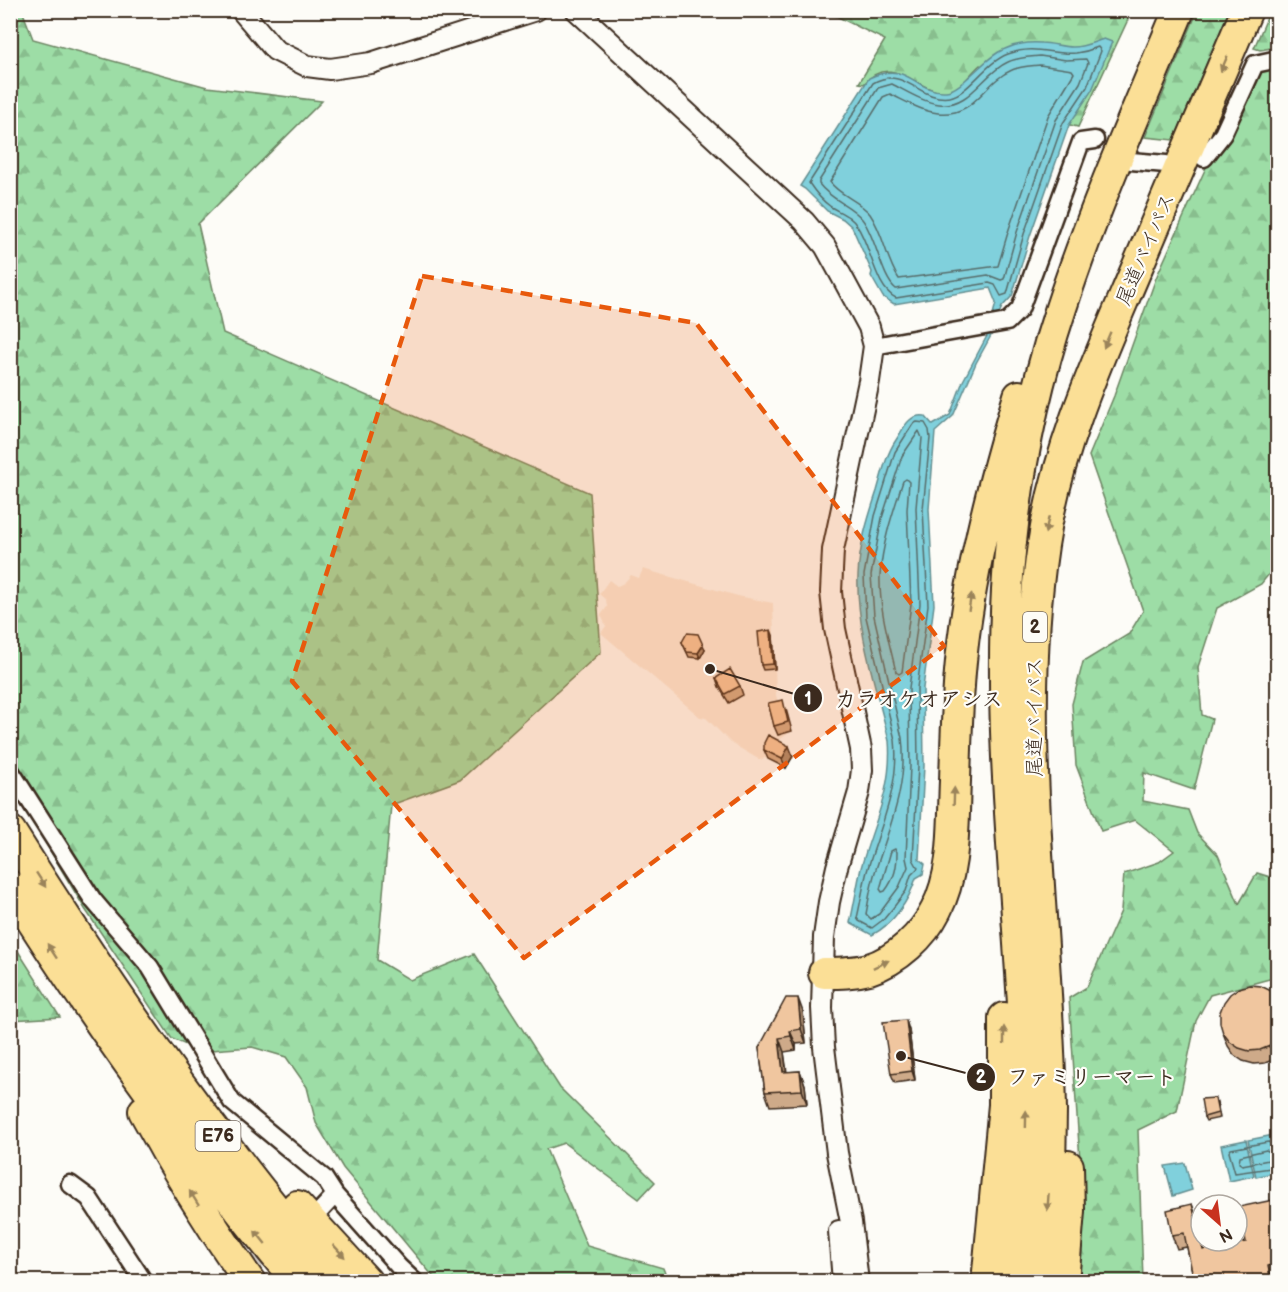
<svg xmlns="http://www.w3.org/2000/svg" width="1288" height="1292" viewBox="0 0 1288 1292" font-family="'Balsamiq Sans','Klee One',sans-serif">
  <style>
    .built { fill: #f9ecdd }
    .forest { fill: url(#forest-firs); stroke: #6c8462; stroke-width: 1.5 }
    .water { fill: #80d0dc; stroke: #648e90; stroke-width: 1.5 }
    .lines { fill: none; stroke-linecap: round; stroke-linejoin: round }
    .shore { stroke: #576c6a; stroke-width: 1.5 }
    .minor-tunnel { stroke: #d6d2cc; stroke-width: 16; stroke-dasharray: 16 8; stroke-linecap: butt }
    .minor-casing { stroke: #3b2a1e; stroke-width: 21 }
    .tertiary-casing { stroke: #3b2a1e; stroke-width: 24 }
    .motorway-casing { stroke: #3b2a1e; stroke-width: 34 }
    .minor { stroke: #fdfcf7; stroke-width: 16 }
    .tertiary { stroke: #fdfcf7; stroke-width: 20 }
    .motorway { stroke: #fbdf96; stroke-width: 30 }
    .wall { fill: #ceaa89; stroke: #3b2a1e; stroke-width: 1.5 }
    .shaded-wall { fill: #a88b6f; stroke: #3b2a1e; stroke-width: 1.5 }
    .building { fill: #f0c69f; stroke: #3b2a1e; stroke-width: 1.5 }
    .oneway { fill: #9b845a }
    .marked { fill: #e8590c; fill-opacity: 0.2; stroke: #e8590c; stroke-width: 4.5; stroke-dasharray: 12 8; stroke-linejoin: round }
    .labels { text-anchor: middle; stroke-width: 4.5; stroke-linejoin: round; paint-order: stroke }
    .shield { fill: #fdfcf7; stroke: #75695f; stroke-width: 1.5 }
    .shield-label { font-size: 18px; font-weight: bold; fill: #3b2a1e }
    .street-label { font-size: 20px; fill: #3b2a1e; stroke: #fdfcf7 }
    .leader { fill: none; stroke: #3b2a1e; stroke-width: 2 }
    .callout-dot { fill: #3b2a1e; stroke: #fdfcf7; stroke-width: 2 }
    .mark-label { font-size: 18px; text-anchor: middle; font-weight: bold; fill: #fff }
    .callout-label { font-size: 21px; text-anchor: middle; font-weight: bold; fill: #3b2a1e; stroke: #fdfcf7; stroke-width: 4.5; stroke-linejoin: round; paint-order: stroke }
  </style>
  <defs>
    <pattern id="forest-firs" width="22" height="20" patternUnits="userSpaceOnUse" patternTransform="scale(1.5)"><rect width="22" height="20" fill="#9ddda6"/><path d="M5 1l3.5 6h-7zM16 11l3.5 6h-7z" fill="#88be8e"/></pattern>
  </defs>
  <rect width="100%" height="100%" fill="#fdfcf7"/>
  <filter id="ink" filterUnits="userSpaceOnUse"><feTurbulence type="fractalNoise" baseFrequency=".0167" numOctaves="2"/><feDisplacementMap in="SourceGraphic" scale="12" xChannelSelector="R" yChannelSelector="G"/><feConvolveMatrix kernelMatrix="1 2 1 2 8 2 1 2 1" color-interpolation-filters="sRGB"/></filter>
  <g filter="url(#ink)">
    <path class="built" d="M 643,569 L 738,596 L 773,603 L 776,695 L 778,702 L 786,709 L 792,731 L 778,741 L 786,768 L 765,758 L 760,760 L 731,743 L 706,718 L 700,717 L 601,633 L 606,626 L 601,615 L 607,607 L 606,600 L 599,594 L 609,580 L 617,586 L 624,583 L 631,575 L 639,578 Z"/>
    <path class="forest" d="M 22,10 L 33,39 L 207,87 L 322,101 L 198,224 L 223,333 L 590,493 L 601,652 L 460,780 L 391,805 L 377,960 L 410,980 L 474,954 L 560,1088 L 655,1182 L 639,1199 L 564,1143 L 546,1149 L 587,1246 L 663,1268 L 668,1281 L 437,1281 L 343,1168 L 316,1123 L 307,1087 L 286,1057 L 252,1047 L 211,1050 L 191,1047 L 172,1039 L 85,909 L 11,785 L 10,11 Z
      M 1198,10 L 1229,11 L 1174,140 L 1145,137 Z
      M 826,11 L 1132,11 L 1078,127 L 1066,124 L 980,65 C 972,72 964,83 956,89 C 927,106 895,46 864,84 L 859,83 L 885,40 Z
      M 1270,11 L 1277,11 L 1277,47 L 1260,50 L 1254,48 Z
      M 1277,63 L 1277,570 L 1273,569 L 1261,584 L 1217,608 L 1198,667 L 1202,715 L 1212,719 L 1194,790 L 1144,773 L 1143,801 L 1188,810 L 1197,833 L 1218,855 L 1239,904 L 1257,873 L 1277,879 L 1277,977 L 1210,995 L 1196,1021 L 1177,1111 L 1138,1130 L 1143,1281 L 1076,1281 L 1081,1175 L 1069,998 L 1087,987 L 1121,911 L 1124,874 L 1159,862 L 1174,851 L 1135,820 L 1101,831 L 1076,765 L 1072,704 L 1083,662 L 1129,634 L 1143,611 L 1089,456 L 1114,396 L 1156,278 L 1208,163 L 1261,66 Z
      M 11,940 L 60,1017 L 11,1020 Z"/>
    <path class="water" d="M 1104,39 L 1112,42 L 1092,90 L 1069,125 L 1030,236 L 1012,296 L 1002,307 L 997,318 L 992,318 L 996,303 L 990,288 L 894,304 L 883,297 L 871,276 L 872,272 L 852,227 L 843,219 L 827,211 L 805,189 L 800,186 L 869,78 C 910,59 913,93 946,91 C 962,90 985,56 1005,49 C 1016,44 1029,42 1041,43 C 1052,43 1062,47 1073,47 C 1084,47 1094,42 1104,39 Z
      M 993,332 L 976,363 L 953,416 L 935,432 L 929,509 L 934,605 L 923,688 L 924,766 L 919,859 L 925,864 L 923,874 L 916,878 C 909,901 893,924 872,935 L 850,923 C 854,905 857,886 861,868 C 873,824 893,789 889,741 C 877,689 856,630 858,576 C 859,547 868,518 877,491 C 882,474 886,455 896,440 C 904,428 908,414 925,416 L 933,425 L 950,415 L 963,381 L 988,334 Z
      M 1274,1135 L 1277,1153 L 1277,1172 L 1256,1177 L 1248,1140 Z
      M 1246,1140 L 1254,1176 L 1229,1181 L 1221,1145 Z
      M 1185,1163 L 1192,1190 L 1173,1196 L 1165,1166 Z"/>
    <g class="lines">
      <path class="shore" d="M 1098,47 L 1101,51 L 1087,87 L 1063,123 L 1024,234 L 1007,294 L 1001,296 L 995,285 L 989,283 L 896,298 C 875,288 871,246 857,226 C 851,216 841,213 831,207 C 822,201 815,192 809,183 L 873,83 C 905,65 919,102 950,97 C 968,94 986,62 1008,54 C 1036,44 1050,55 1076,53 C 1084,52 1091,50 1098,47 Z
        M 1040,56 L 1066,60 L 1086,59 L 1088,63 L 1080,83 L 1056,120 L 1017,232 L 1004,279 L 1001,280 L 988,275 L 896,289 C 881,277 876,236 862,219 C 850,204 832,201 819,184 L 819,181 L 878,88 L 892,84 C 906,91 923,102 939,104 C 970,108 983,73 1008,62 C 1018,57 1029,57 1040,56 Z
        M 1040,65 L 1072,70 L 1074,73 L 1048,116 L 1009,229 L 998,266 L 899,279 C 886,260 884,234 870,214 C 859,200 840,196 830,182 L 883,97 L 890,94 C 905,101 921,111 938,113 C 976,117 983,82 1012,70 C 1021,66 1031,66 1040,65 Z
        M 917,422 L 925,423 L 929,430 L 930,438 L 923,509 L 928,605 L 917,688 L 918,766 L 913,859 L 918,868 L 911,875 L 906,891 L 893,908 L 884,919 L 872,928 L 859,921 L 857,918 C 861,902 863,884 868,868 C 881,825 900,785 895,740 L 866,617 L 864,575 L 875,516 L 895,452 L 913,424 Z
        M 919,431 L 922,438 L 916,508 L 920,604 L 909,688 L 910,766 L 906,858 L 908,867 L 899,887 L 879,914 L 871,919 L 866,914 C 869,899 871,883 876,869 C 890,826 908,784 902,738 L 874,616 L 871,575 L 882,518 L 902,456 Z
        M 906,479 L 909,482 L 907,510 L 911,604 L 902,672 L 899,674 L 896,672 C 889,641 879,609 880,576 C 882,544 893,512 903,481 Z
        M 895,849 L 897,852 C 897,867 895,878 885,891 L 882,892 L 880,889 L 891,851 Z
        M 1278,1146 L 1268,1142 L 1231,1149 L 1229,1152 L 1235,1173 L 1278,1167
        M 1266,1150 L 1274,1154 L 1274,1159 L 1242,1165 L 1239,1163 L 1240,1156 Z"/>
      <path class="minor-tunnel" d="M 230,1282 L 275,1246"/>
      <defs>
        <path id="minor" d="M 1204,158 L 1223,134 L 1255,64 L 1278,59
          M 1131,161 L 1166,164
          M 874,346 L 1007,322 L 1020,309 L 1081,142 L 1095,140
          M 10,770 L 93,900 L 150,967 L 232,1102 L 324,1178 L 335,1195
          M 70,1184 L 89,1198 L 144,1282
          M 321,1210 L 335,1195 L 399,1267 L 415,1282"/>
        <path id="tertiary" d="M 241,10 L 275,50 L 307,66 L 330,69 L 371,63 L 536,10
          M 576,10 L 804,221 L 825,246 L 842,277 L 869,327 L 874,346 L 869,381 L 833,550 L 831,592 L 835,629 L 861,749 L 862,770 L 859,792 L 837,867 L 829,902 L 824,937 L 822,1008 L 824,1047 L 837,1153 L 851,1222 L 858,1282
          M 839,1231 L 843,1282"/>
        <path id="motorway" d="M 10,831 C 76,936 145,1040 221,1139 C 257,1188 296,1235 334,1282
          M 10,886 C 97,1025 193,1156 298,1282
          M 824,973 C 839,973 854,973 869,969 C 897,960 923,936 936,910 C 956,872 953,823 955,781 C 956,745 957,708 960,672 C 968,578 992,486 1019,396
          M 144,1111 C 176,1170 211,1227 250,1282
          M 297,1206 L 367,1282
          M 987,1282 L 1004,1105 L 1004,1018
          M 1014,1282 C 1025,1195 1029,1108 1024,1021 C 1016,877 999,734 1007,590 C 1013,495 1031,398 1061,308 C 1094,207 1138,109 1179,10
          M 1040,1282 C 1047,1225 1051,1168 1051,1111 C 1048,922 1015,733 1043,545 C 1057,451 1096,364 1133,277 C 1171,188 1209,99 1247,10
          M 1063,1282 L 1069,1211 L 1068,1166"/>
      </defs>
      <use href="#minor" class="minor-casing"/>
      <use href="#tertiary" class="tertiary-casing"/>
      <use href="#motorway" class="motorway-casing"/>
      <use href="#minor" class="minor"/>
      <use href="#tertiary" class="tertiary"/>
      <use href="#motorway" class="motorway"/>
    </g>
    <path class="wall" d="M 773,635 L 775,669 L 763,670 L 761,665 Z
      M 682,642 L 705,649 L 700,658 L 689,657 Z
      M 716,678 L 740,686 L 743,695 L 729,703 L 719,687 Z
      M 786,709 L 792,731 L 778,735 L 774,726 Z
      M 764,750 L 793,756 L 786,768 L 768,759 Z
      M 1278,990 L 1278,1056 L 1275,1059 L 1265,1063 L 1254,1064 L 1243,1061 L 1234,1055 L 1228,1046 L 1223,1033 L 1271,991 Z
      M 803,1012 L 806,1043 L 796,1044 L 796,1050 L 784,1052 L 787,1072 L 800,1071 L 805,1085 L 807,1104 L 770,1106 L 765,1092 L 759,1048 Z
      M 909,1030 L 915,1080 L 895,1083 L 891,1074 Z
      M 1217,1102 L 1220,1118 L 1206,1121 L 1204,1117 Z
      M 1278,1199 L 1278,1279 L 1273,1280 L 1273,1281 L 1194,1281 L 1187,1247 L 1177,1249 L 1172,1235 L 1197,1218 L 1201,1235 L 1201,1241 L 1204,1250 L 1246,1242 Z"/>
    <path class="shaded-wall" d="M 771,630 L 773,635 L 775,669 L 773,664 Z
      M 703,645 L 705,649 L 700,658 L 698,653 Z
      M 789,746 L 793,756 L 786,768 L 782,759 Z
      M 798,998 L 803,1012 L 806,1043 L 801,1029 Z
      M 906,1020 L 909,1030 L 915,1080 L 912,1071 Z
      M 790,1031 L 796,1044 L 796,1050 L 791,1036 Z
      M 779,1038 L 784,1052 L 788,1086 L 783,1072 Z
      M 1278,1039 L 1278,1056 L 1275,1059 L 1270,1046 Z
      M 800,1071 L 805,1085 L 807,1104 L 802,1090 Z
      M 1192,1204 L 1197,1218 L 1201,1235 L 1201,1241 L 1202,1241 L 1208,1264 L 1203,1250 Z
      M 1268,1266 L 1273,1281 L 1271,1281 Z"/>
    <path class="building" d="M 771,630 L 773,664 L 761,665 L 758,632 Z
      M 687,633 L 698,634 L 703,645 L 698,653 L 687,652 L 682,642 Z
      M 730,669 L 740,686 L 725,694 L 716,678 Z
      M 783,700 L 788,722 L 774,726 L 768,703 Z
      M 768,735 L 789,746 L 782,759 L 764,750 L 764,743 Z
      M 1250,985 L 1261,986 L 1271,991 L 1278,990 L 1278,1039 L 1270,1046 L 1260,1050 L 1249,1051 L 1239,1048 L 1230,1042 L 1223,1033 L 1220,1023 L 1220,1012 L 1224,1002 L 1230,994 L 1239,988 Z
      M 786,998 L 798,998 L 801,1029 L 790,1031 L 791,1036 L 779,1038 L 783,1072 L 800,1071 L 802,1090 L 765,1092 L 759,1048 Z
      M 906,1020 L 912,1071 L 891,1074 L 883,1022 Z
      M 1215,1098 L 1218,1113 L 1204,1117 L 1201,1099 Z
      M 1278,1199 L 1278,1264 L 1268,1266 L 1271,1281 L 1194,1281 L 1184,1233 L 1172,1235 L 1167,1210 L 1192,1204 L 1203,1250 L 1246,1242 L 1239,1207 Z
      M 901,1277 L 902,1281 L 883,1281 L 883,1279 Z"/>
    <defs><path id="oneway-solid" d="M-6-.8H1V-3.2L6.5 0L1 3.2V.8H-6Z" transform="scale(1.5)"/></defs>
    <g class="oneway">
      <use href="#oneway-solid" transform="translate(1224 64) rotate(113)"/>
      <use href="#oneway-solid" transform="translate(1107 340) rotate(113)"/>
      <use href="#oneway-solid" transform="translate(1047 525) rotate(102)"/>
      <use href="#oneway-solid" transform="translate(970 602) rotate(-81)"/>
      <use href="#oneway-solid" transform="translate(954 796) rotate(-88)"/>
      <use href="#oneway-solid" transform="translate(41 880) rotate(57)"/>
      <use href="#oneway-solid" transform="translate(52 951) rotate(-123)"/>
      <use href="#oneway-solid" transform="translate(881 964) rotate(-25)"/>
      <use href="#oneway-solid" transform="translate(1004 1035) rotate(-90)"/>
      <use href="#oneway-solid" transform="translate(1026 1119) rotate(-89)"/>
      <use href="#oneway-solid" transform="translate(194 1198) rotate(-122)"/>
      <use href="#oneway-solid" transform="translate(1048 1202) rotate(94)"/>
      <use href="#oneway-solid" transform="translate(260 1237) rotate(-129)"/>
      <use href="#oneway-solid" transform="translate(339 1251) rotate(47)"/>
    </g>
  </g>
  <path class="marked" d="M 422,276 L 696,323 L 944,646 L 524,958 L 292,681 Z"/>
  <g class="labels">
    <g class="shield">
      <rect x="1023" y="612" width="24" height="30" rx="4.5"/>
      <rect x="195.5" y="1121" width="45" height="30" rx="4.5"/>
    </g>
    <g class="shield-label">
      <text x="1035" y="633">2</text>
      <text x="218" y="1142">E76</text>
    </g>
    <g class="street-label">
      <text transform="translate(1145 249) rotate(-67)" y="7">尾道バイパス</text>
      <text transform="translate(1034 717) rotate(-90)" y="7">尾道バイパス</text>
    </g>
  </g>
  <path class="leader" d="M710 669L808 698M901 1056L981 1077"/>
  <g class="callout-dot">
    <circle cx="710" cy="669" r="6"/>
    <circle cx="901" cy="1056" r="6"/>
    <circle cx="808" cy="698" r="15"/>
    <circle cx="981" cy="1077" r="15"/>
  </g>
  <g class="mark-label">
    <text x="808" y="705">1</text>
    <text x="981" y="1083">2</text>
  </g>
  <g class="callout-label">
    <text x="919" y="706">カラオケオアシス</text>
    <text x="1092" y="1084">ファミリーマート</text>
  </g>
  <rect width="1288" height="1292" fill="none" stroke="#fdfcf7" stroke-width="36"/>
  <rect x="18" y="18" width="1252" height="1256" fill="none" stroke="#3b2a1e" stroke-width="2" filter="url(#ink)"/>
  <g transform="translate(1219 1223) rotate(152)"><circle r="28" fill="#fdfcf7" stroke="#afa8a0" stroke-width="1.5"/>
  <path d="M0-4.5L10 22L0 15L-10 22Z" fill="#c8321e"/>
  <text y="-9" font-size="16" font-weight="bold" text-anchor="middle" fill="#3b2a1e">N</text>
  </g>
</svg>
